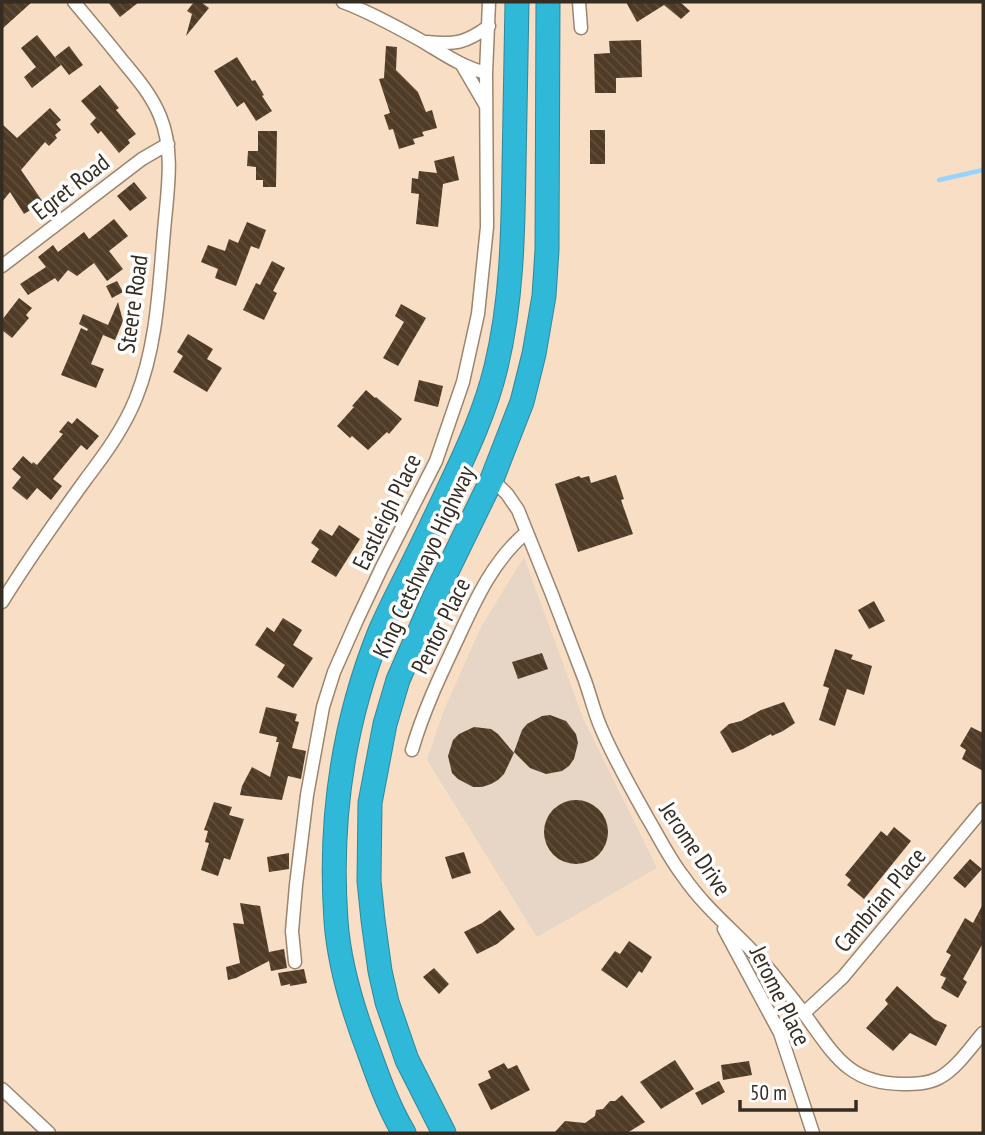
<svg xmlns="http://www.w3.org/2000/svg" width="985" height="1135" viewBox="0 0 985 1135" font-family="'PT Sans Narrow',sans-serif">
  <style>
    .industrial { fill: #e7d6c5 }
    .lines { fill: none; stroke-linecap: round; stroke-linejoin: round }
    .stream { stroke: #96d3fe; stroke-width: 4.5 }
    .building { fill: url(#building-back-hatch) }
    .minor-casing { stroke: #9c856e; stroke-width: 15 }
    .motorway-casing { stroke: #328798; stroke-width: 25 }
    .minor { stroke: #fff; stroke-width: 12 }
    .motorway { stroke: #30b8d8; stroke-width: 23 }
    .labels { text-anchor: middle; stroke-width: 7; stroke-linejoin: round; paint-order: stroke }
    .street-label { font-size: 24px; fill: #352c22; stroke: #fff }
  </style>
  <defs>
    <pattern id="building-back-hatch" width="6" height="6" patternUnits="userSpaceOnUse" patternTransform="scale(1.75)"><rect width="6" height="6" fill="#4f3b26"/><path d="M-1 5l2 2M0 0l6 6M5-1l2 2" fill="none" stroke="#604f3d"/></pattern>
  </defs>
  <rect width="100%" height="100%" fill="#f8dec5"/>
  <path class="industrial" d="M 524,557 L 583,718 L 657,868 L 537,937 L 427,760 L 444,710 L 481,627 Z"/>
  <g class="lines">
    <path class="stream" d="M 939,180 L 983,170"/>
  </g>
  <path class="building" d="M 2,2 L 32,2 L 2,29 Z
    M 108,2 L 139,2 L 120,17 Z
    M 194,2 L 201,2 L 209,8 L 186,36 L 192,14 L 187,11 Z
    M 626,2 L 680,2 L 690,11 L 681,19 L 664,5 L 637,22 Z
    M 37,35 L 61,65 L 32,88 L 24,77 L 36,67 L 21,48 Z
    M 641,40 L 642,77 L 616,78 L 616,93 L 595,93 L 594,54 L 610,53 L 609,41 Z
    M 69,46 L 83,65 L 69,75 L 55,57 Z
    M 386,46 L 397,47 L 396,70 L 418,92 L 426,112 L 432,110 L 437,128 L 422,132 L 424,136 L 413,139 L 415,144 L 399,149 L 393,129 L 389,130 L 384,115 L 390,113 L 379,79 L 384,78 Z
    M 237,57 L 252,81 L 255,80 L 264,95 L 262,96 L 272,111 L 256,121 L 244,102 L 237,107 L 214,71 Z
    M 100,85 L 119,108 L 116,110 L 136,134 L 128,140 L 130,143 L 119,153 L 101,131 L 98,134 L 90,124 L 96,118 L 81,101 Z
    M 50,108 L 61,120 L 56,124 L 61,130 L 55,135 L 57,138 L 49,146 L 45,142 L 21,170 L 43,202 L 24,214 L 10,192 L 2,202 L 2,124 L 17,138 Z
    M 590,130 L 605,130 L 605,164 L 590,164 Z
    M 258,131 L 277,131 L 276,187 L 263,187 L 263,180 L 256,180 L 256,167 L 247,166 L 248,151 L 258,151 Z
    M 454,156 L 459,180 L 443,184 L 438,227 L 416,224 L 419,194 L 411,193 L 412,178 L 418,179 L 419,171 L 437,173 L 434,161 Z
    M 134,182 L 147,198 L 130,211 L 117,196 Z
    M 114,219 L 128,236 L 109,251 L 123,269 L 107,281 L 94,263 L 77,276 L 68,270 L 58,282 L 55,278 L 28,295 L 20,284 L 46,267 L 38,257 L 53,245 L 58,252 L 84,232 L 89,239 Z
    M 247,222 L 266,230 L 259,249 L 251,246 L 236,286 L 215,278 L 218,269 L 201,262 L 208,245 L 225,251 L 229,239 L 238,243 Z
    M 272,261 L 285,268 L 273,291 L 277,293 L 264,320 L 243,310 L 256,283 L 260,285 Z
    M 117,281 L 123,292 L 112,298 L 106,286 Z
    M 19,298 L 32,308 L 26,315 L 29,318 L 12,338 L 2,330 L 2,320 Z
    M 118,302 L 123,321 L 115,340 L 103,335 L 91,364 L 104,369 L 96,388 L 61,375 L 81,328 L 87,331 L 88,329 L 79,324 L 83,314 L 108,325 Z
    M 401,304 L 426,318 L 398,366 L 383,358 L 404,322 L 395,316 Z
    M 188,334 L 213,349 L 207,359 L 222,368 L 207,392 L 173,372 L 183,356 L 177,352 Z
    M 419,380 L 443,386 L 438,407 L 414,401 Z
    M 366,390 L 375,398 L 376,397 L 402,419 L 389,434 L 387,432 L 368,450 L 352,436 L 350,438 L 337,426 L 354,407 L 352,406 Z
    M 77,418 L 99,436 L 87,450 L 81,445 L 53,479 L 62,486 L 51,500 L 37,488 L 27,500 L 12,488 L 21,477 L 12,469 L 23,456 L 32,464 L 33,462 L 37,465 L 63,434 L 59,432 L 68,421 L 72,424 Z
    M 616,475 L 624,499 L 621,500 L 633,534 L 578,552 L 555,484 L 579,476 L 581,478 L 589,476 L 591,483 Z
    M 339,525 L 360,539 L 336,577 L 311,562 L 319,549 L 311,543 L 320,529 L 332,536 Z
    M 874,601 L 885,621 L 869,629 L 858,610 Z
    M 283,618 L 302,630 L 293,645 L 313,658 L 293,688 L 277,677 L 285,665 L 255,645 L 267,627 L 274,632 Z
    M 835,649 L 853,655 L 851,659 L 872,666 L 864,695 L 847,689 L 835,726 L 819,720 L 829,688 L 823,686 Z
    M 542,653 L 548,669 L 518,679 L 512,662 Z
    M 784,702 L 795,723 L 783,731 L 772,736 L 771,734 L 743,749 L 732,753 L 720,732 L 729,724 L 741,721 L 761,710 Z
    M 266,707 L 297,714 L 295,721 L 299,722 L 292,748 L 306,751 L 301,779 L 288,776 L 282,800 L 240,795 L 242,786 L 252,767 L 270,777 L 279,742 L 276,742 L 277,737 L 259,733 Z
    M 550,715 L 566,721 L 576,734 L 578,743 L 574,759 L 569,766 L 562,771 L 546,774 L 530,768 L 514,752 L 522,730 L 527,724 L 542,716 Z
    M 474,727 L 491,729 L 498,734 L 514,753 L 504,774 L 498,780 L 491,784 L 482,787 L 473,787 L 458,779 L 452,773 L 448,756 L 453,740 L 459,734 Z
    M 971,727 L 983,733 L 983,771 L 962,759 L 966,750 L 960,746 Z
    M544 832a32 32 0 1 1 64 0a32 32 0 1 1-64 0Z
    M 214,802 L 232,807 L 229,815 L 244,819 L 230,860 L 224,858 L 218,876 L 201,870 L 209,843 L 205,842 L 208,831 L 204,830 Z
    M 894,827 L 911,841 L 864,899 L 847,885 L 851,880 L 845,875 L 881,831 L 887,836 Z
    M 464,852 L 471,873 L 452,879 L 445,857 Z
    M 289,853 L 289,869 L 269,872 L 267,857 Z
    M 970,859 L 982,869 L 965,888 L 953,878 Z
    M 240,903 L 260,906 L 269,952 L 284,949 L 287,968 L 271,971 L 269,961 L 236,978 L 228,980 L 226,967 L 240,963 L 233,923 L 244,924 Z
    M 983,904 L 983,943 L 963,979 L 967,982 L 958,998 L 941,988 L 946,978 L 940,975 L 951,955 L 946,952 L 965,918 L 973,923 Z
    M 500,910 L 515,929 L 497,944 L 477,954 L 464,932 L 482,923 Z
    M 629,941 L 652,957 L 642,973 L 639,971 L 627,988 L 601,970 L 615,951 L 620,954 Z
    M 434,968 L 449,984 L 439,994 L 423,977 Z
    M 304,969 L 307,983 L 290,986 L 290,984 L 281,986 L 278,973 Z
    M 897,986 L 934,1019 L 947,1025 L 936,1046 L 910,1033 L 893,1051 L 866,1028 L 888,1004 L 885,1000 Z
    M 675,1060 L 694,1089 L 661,1109 L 640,1082 Z
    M 749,1061 L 752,1075 L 723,1080 L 721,1065 Z
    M 504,1063 L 508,1069 L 517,1065 L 530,1090 L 491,1110 L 478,1084 L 491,1078 L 488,1071 Z
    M 719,1081 L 725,1092 L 702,1105 L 695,1093 Z
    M 622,1095 L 645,1122 L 627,1133 L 554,1133 L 565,1121 L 585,1123 L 595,1116 L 596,1110 L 603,1109 L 610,1101 L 615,1101 Z"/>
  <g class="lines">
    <defs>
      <path id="minor" d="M 343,2 C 370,12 397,27 422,41 C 444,54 462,67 486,73
        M 579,2 L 581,28
        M 427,42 C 455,45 466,43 489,26
        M 462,65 L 486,106
        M 2,266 L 142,159 L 168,144
        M 492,479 L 507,494 L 518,510 C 541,566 563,622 584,678 C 590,694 594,712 601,728 C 614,759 631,788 647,817 C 659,837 669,858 683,876 C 709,914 744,938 772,973 C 783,987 795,1001 805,1015 C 834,1054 848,1084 903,1084 C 915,1084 927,1084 939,1078 C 957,1068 970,1048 983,1033
        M 2,602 C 28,560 57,519 86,479 C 105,454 124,428 136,398 C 157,346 159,287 164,231 C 167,193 175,152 160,116 C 151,94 136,77 121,59 C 106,40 90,21 74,2
        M 412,750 C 423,712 440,676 457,640 C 475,601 493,560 527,532
        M 724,929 L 780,1033 L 813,1133
        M 295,962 L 292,931 L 296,885 L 307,795 L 323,707 L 334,672 L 357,620 L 382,567 L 436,461 L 463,382 L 478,314 L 487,227 L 486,73 L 489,2
        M 804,1013 L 843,977 L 983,809
        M 2,1089 L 49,1133"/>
      <path id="motorway" d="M 404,1133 C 389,1108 379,1080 369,1052 C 354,1013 339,963 336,921 C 329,822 343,723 380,631 C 387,615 395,599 403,583 C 419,552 434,520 449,488 C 468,448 486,409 496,367 C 512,301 513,234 514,167 C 515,112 516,57 517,2
        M 444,1133 L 407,1060 L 387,1002 L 380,971 L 373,920 L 369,881 L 370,803 L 385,724 L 398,680 L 434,598 L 492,479 L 522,402 L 534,354 L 544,296 L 547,250 L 548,2"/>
    </defs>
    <use href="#minor" class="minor-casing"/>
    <use href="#motorway" class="motorway-casing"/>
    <use href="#minor" class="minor"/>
    <use href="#motorway" class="motorway"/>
  </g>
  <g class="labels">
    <g class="street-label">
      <text transform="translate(71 187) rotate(-38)" y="8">Egret Road</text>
      <text transform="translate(133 304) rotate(-82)" y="8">Steere Road</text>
      <text transform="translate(387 512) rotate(-64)" y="8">Eastleigh Place</text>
      <text transform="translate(424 562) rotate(-65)" y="8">King Cetshwayo Highway</text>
      <text transform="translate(441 626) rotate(-64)" y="8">Pentor Place</text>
      <text transform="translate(695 849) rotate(56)" y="8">Jerome Drive</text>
      <text transform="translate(880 900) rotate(-50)" y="8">Cambrian Place</text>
      <text transform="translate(780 996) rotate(64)" y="8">Jerome Place</text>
    </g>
  </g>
  <rect width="985" height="1135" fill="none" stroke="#352c22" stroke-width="7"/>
  <path d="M740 1100v10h116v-10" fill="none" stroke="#352c22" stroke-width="3.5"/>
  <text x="750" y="1100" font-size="21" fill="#352c22" stroke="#ffffff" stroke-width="5" paint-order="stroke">50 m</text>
</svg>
